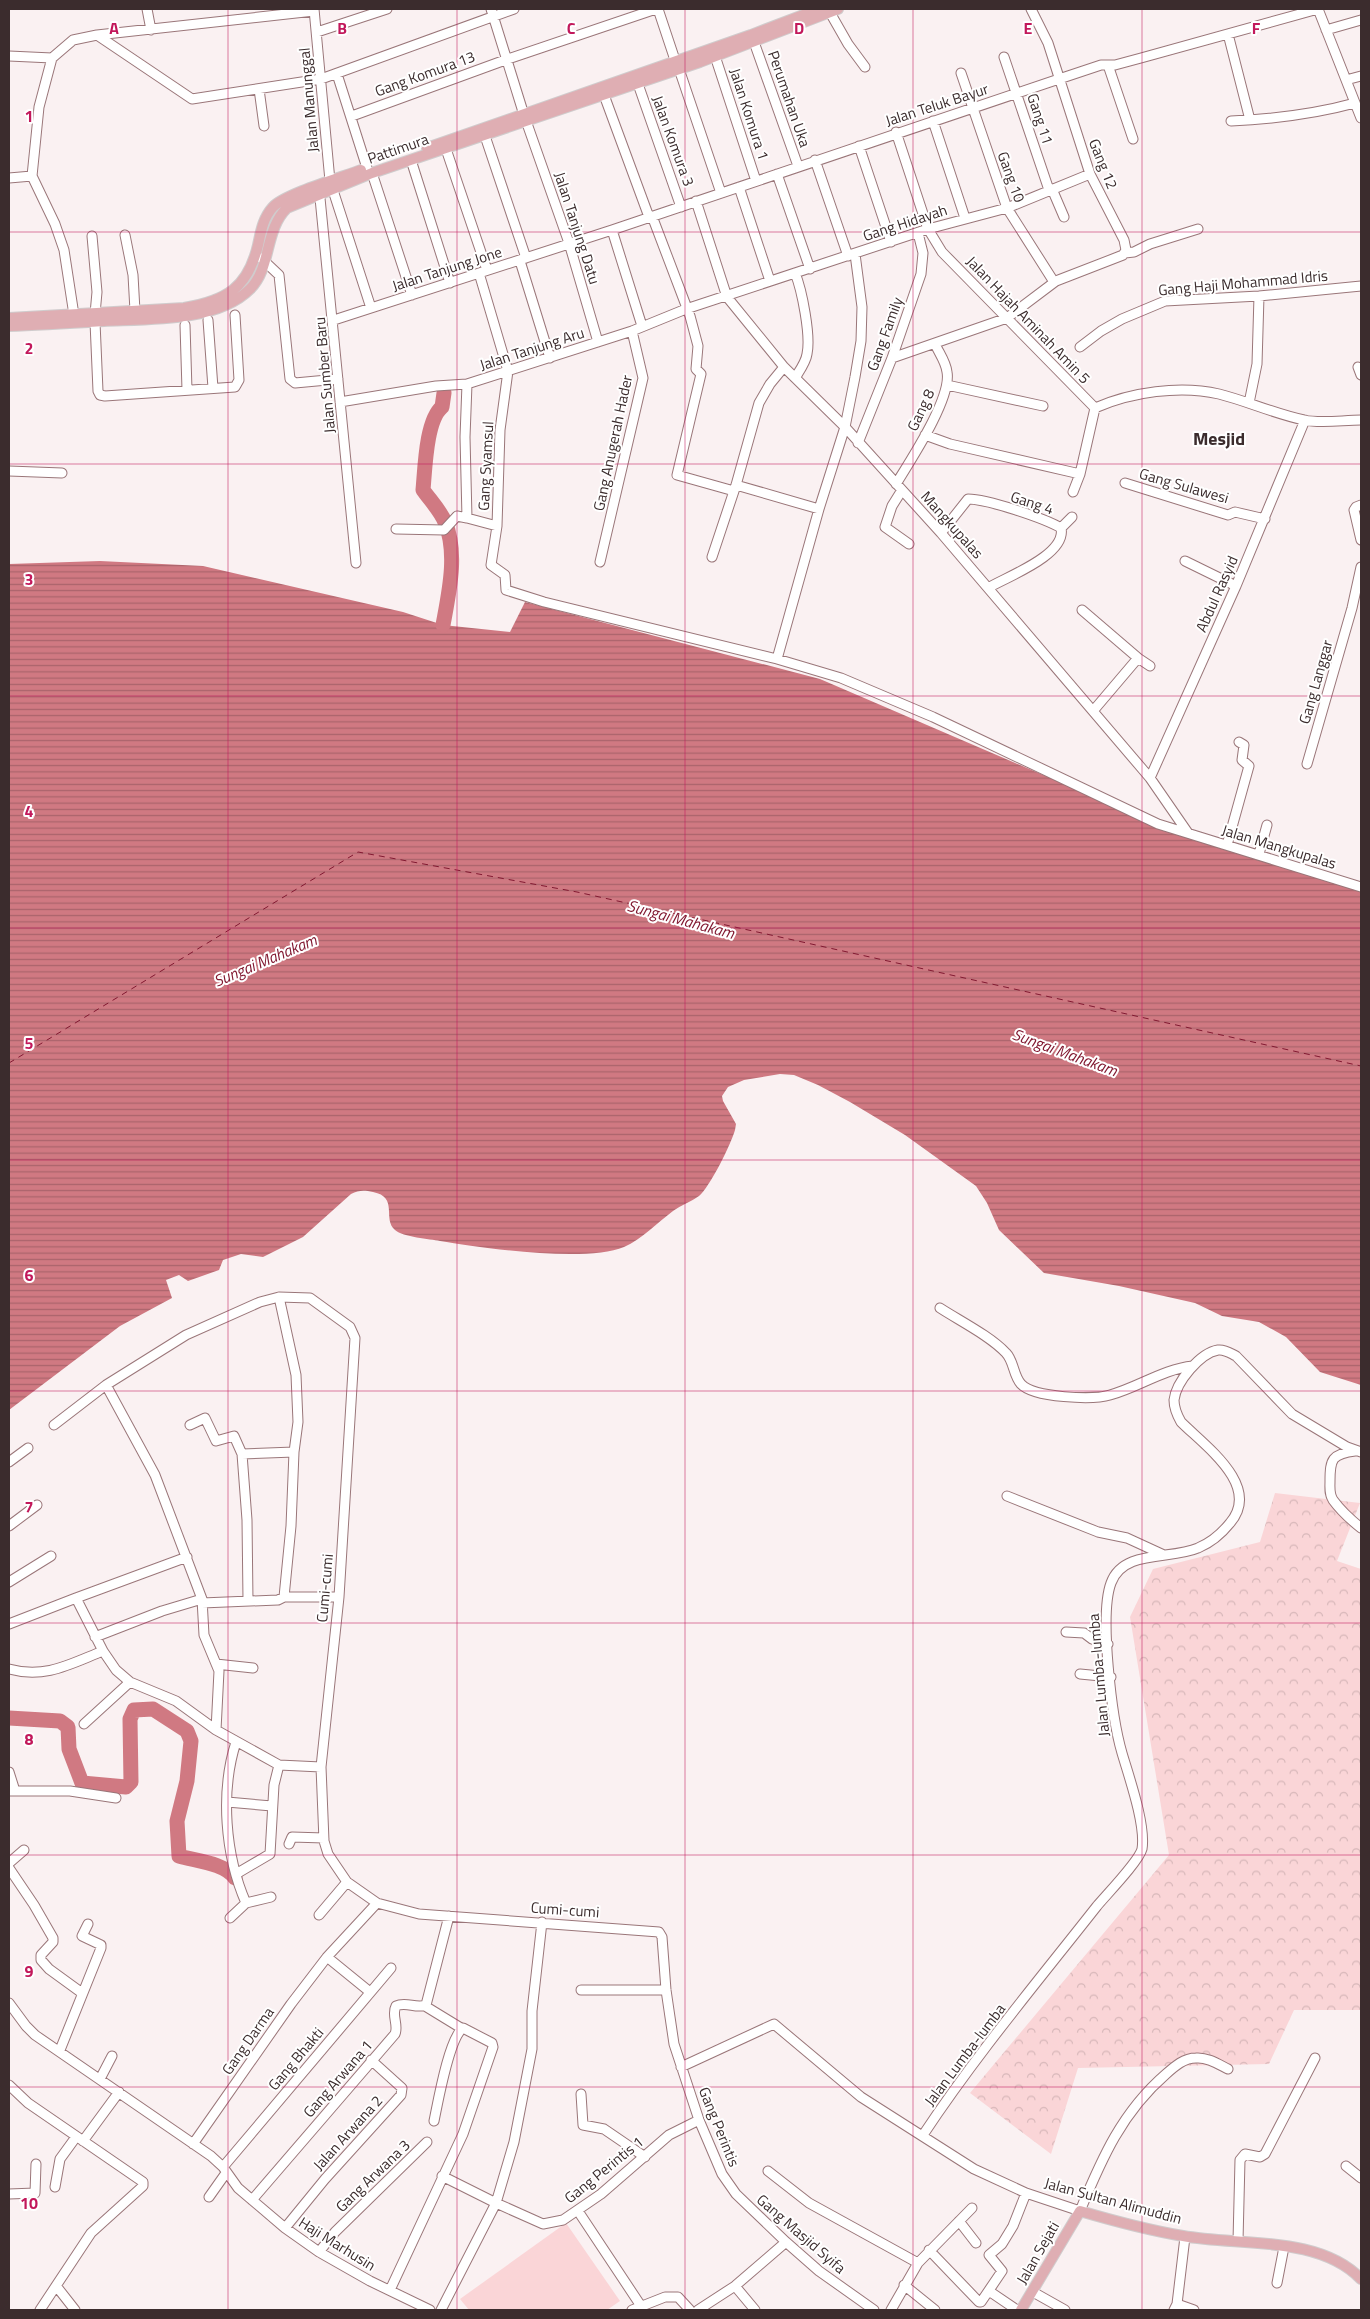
<svg xmlns="http://www.w3.org/2000/svg" width="1370" height="2319" viewBox="0 0 1370 2319" font-family="'Titillium Web',sans-serif">
  <style>
    .forest { fill: url(#forest-crowns) }
    .pitch { fill: #fad5d7 }
    .water { fill: url(#water-rules) }
    .lines { fill: none; stroke-linecap: round; stroke-linejoin: round }
    .river { stroke: #d07982; stroke-width: 15 }
    .ferry { stroke: #821931; stroke-width: 1; stroke-dasharray: 6 5; stroke-linecap: butt }
    .minor-casing { stroke: #9a7679; stroke-width: 11 }
    .major-casing { stroke: #d0cccd; stroke-width: 12 }
    .minor { stroke: #fff; stroke-width: 9 }
    .major { stroke: #dfaeb3; stroke-width: 10 }
    .grid { fill: none; stroke: #c2185b; stroke-width: 1; stroke-opacity: 0.55 }
    .labels { text-anchor: middle; stroke-width: 4; stroke-linejoin: round; paint-order: stroke }
    .street-label { font-size: 15px; fill: #3b2c2d; stroke: #fff }
    .water-label { font-size: 16px; font-style: italic; fill: #821931; stroke: #fff }
    .quarter-label { font-size: 18px; font-weight: bold; fill: #3b2c2d; stroke: #fff }
    .grid-label { font-size: 16px; text-anchor: middle; font-weight: bold; fill: #c2185b; stroke: #fff; stroke-width: 4; stroke-linejoin: round; paint-order: stroke }
  </style>
  <defs>
    <pattern id="forest-crowns" width="20" height="18" patternUnits="userSpaceOnUse" patternTransform="scale(1.25)"><rect width="20" height="18" fill="#fad5d7"/><path d="M2 6a3 3 0 1 1 6 0M12 15a3 3 0 1 1 6 0" fill="none" stroke="#d7b7b9"/></pattern>
    <pattern id="water-rules" width="6" height="5" patternUnits="userSpaceOnUse" patternTransform="scale(1.25)"><rect width="6" height="5" fill="#d07982"/><path d="M0 2.5h6" fill="none" stroke="#aa636b"/></pattern>
  </defs>
  <rect width="100%" height="100%" fill="#faf1f2"/>
  <path class="forest" d="M 1275,1493 L 1360,1503 L 1337,1561 L 1361,1569 L 1361,2010 L 1294,2010 L 1269,2064 L 1078,2068 L 1051,2154 L 970,2093 L 1169,1855 L 1130,1617 L 1153,1569 L 1260,1542 Z"/>
  <path class="pitch" d="M 566,2223 L 620,2301 L 607,2310 L 469,2310 L 460,2299 Z"/>
  <path class="water" d="M 100,561 L 203,566 L 403,612 L 443,625 L 510,632 L 525,602 L 820,679 L 1185,836 L 1361,889 L 1361,1385 L 1320,1372 L 1286,1337 L 1259,1322 L 1222,1316 L 1195,1303 L 1119,1286 L 1044,1273 L 999,1230 L 987,1203 L 976,1186 L 905,1135 L 850,1102 L 818,1085 L 794,1075 L 780,1074 L 744,1080 L 728,1087 L 722,1096 L 723,1101 L 736,1124 L 735,1130 C 731,1144 710,1187 699,1196 C 691,1202 681,1205 673,1211 C 657,1223 642,1239 624,1247 C 586,1263 482,1248 440,1241 C 430,1239 403,1237 395,1230 C 382,1219 399,1197 373,1192 C 364,1190 359,1190 351,1194 L 303,1237 L 263,1257 L 241,1254 L 223,1260 L 219,1270 L 188,1281 L 179,1275 L 166,1280 L 172,1298 L 120,1326 L 9,1410 L 9,564 Z"/>
  <g class="lines">
    <path class="river" d="M 443,625 C 449,592 458,553 445,522 C 440,510 430,500 423,490 C 425,469 426,420 442,407 L 444,393
      M 9,1718 L 60,1721 L 68,1727 L 69,1749 L 82,1783 L 126,1787 L 131,1782 L 130,1719 L 134,1710 L 153,1709 L 187,1731 L 191,1741 L 187,1781 L 177,1821 L 179,1856 C 196,1861 225,1863 235,1878"/>
    <path class="ferry" d="M 9,1063 L 358,852 L 577,892 L 1361,1066"/>
    <defs>
      <path id="minor" d="M 147,9 L 151,30
        M 314,9 L 330,181 L 371,308
        M 491,9 L 524,115 L 569,243 L 598,342
        M 658,9 L 675,60
        M 828,9 L 848,44 L 865,67
        M 1318,9 L 1361,118
        M 1326,30 L 1361,20
        M 317,32 L 387,9
        M 1228,34 L 1250,120
        M 97,35 L 192,99 L 321,79 L 514,9
        M 754,42 L 798,166
        M 9,56 L 52,58
        M 715,56 L 756,181
        M 1004,57 L 1049,190
        M 1108,65 L 1133,139
        M 679,69 L 721,193
        M 961,73 L 1007,208 L 1054,282
        M 337,74 L 367,168
        M 1346,80 L 1361,76
        M 638,84 L 681,207
        M 259,89 L 264,126
        M 604,95 L 649,217
        M 352,116 L 508,59 L 656,9
        M 933,121 L 965,218
        M 1231,121 C 1273,119 1315,114 1355,103
        M 896,132 L 928,229 L 942,252 L 1095,408
        M 485,136 L 526,258
        M 859,146 L 891,242
        M 446,149 L 487,270
        M 411,160 L 450,283
        M 815,160 L 848,256
        M 372,173 L 412,295
        M 777,174 L 810,269
        M 32,176 L 55,224 L 64,250 L 74,315
        M 9,178 L 32,176 L 39,107 L 52,58 L 73,40 L 97,35 L 314,11
        M 739,187 L 770,281
        M 319,188 L 356,563
        M 1052,189 L 1064,217
        M 696,201 L 727,297 L 784,367 L 845,427 L 941,533 L 1150,778 L 1188,833
        M 652,216 L 690,316 L 698,346 L 696,369 L 701,374 L 677,475 L 734,491
        M 612,230 L 642,326
        M 125,235 L 133,275 L 135,311
        M 92,236 L 97,292 L 95,314
        M 1125,253 L 1134,252 L 1150,244 L 1198,229
        M 261,258 L 279,275 L 290,379 L 295,383 L 338,379
        M 520,261 L 550,358
        M 479,273 L 508,371 L 500,430 L 497,526 L 491,565 L 505,575 L 506,590 L 544,602 L 777,659 L 841,678 L 933,717 L 1158,824 L 1361,887
        M 795,273 C 802,290 811,336 807,354 C 806,362 800,370 795,378
        M 208,320 L 213,388
        M 334,320 L 612,230 L 1059,79 L 1101,65 L 1115,65 L 1141,58 L 1318,9
        M 95,322 L 98,391 L 100,395 L 105,396 L 235,387 L 239,380 L 235,315
        M 185,325 L 187,390
        M 1080,347 L 1101,331 L 1122,319 L 1165,301 L 1259,296 L 1361,286
        M 892,358 L 1007,318 L 1056,281 L 1123,255 L 1126,250 L 1124,240 L 1090,174 L 1048,43 L 1031,9
        M 1358,367 L 1361,375
        M 467,384 L 465,437 L 467,518 L 497,526
        M 947,385 L 1043,406
        M 340,402 L 436,386 L 467,384 L 632,331 L 686,309 L 928,229 L 1007,208 L 1090,174
        M 1249,403 L 1257,364 L 1259,296
        M 1095,408 C 1131,392 1180,385 1219,394 C 1247,401 1275,414 1304,420 C 1321,424 1343,420 1361,420
        M 925,435 L 950,444 L 1080,474
        M 858,443 L 892,358 L 921,274 L 923,253 L 918,233
        M 9,471 L 62,473
        M 1125,483 L 1228,515 L 1235,512 L 1265,519
        M 896,484 C 910,461 952,398 947,372 C 946,362 939,353 935,344
        M 736,485 L 819,509
        M 902,490 L 892,506 L 885,527 L 909,544
        M 1073,492 L 1080,474 L 1095,408
        M 1361,505 L 1356,507 L 1354,510 L 1361,540
        M 1061,528 L 1072,517
        M 396,529 L 444,530 L 457,516 L 467,518
        M 941,533 L 968,499 C 987,499 1044,518 1061,528 C 1067,555 1006,577 988,588
        M 712,557 L 736,485 L 759,403 L 770,384 L 784,367
        M 1185,561 L 1236,586
        M 600,562 L 643,378 L 632,331
        M 1082,610 L 1138,658
        M 777,659 L 819,509 L 845,427 L 855,377 L 861,341 L 862,307 L 855,254
        M 1093,711 L 1138,658 L 1150,666
        M 1307,764 L 1352,608 L 1361,567
        M 1150,778 L 1236,586 L 1305,420
        M 1227,845 L 1249,766 L 1242,760 L 1244,745 L 1239,742
        M 1259,854 L 1267,825
        M 940,1308 C 960,1321 990,1336 1006,1353 C 1014,1361 1013,1375 1021,1384 C 1034,1398 1093,1400 1110,1395 C 1139,1387 1163,1369 1193,1366
        M 54,1425 L 106,1385
        M 190,1425 L 205,1418 L 216,1441 L 234,1436 L 242,1454
        M 1355,1451 C 1332,1454 1330,1459 1330,1481 C 1330,1488 1329,1494 1333,1500 C 1341,1511 1351,1520 1361,1528
        M 9,1462 L 28,1448
        M 1007,1496 L 1098,1532 L 1127,1538 L 1164,1555
        M 9,1526 L 37,1505
        M 9,1582 L 51,1556
        M 284,1597 L 339,1597
        M 248,1600 L 247,1520 L 242,1454 L 294,1452
        M 202,1603 L 278,1600 L 284,1597 L 291,1526 L 294,1452 L 298,1422 L 296,1375 L 279,1297
        M 9,1624 L 76,1598
        M 1066,1632 L 1084,1633 L 1092,1639 L 1108,1644
        M 95,1637 L 162,1611 L 202,1599
        M 103,1651 L 116,1670 L 130,1682 L 176,1701 L 216,1730 L 219,1671 L 204,1635 L 202,1599 L 155,1475 L 106,1385 L 186,1335 L 260,1302 L 279,1297 L 310,1298 L 350,1327 L 355,1338 L 339,1597 L 321,1767 L 324,1841 L 328,1854 L 347,1882 L 377,1903 L 419,1914 L 659,1932 L 662,1937 L 666,1990 L 674,2044 L 699,2120 L 722,2174 L 736,2194 L 786,2242 L 819,2271 L 874,2310
        M 216,1664 L 253,1668
        M 9,1669 C 45,1679 70,1664 103,1651 L 76,1598 L 187,1557
        M 1080,1674 L 1111,1677
        M 84,1724 L 130,1682
        M 216,1730 L 279,1765 L 321,1767
        M 9,1772 L 15,1791
        M 9,1791 L 70,1791 L 116,1798
        M 227,1802 L 272,1806
        M 289,1844 L 292,1837 L 324,1838
        M 9,1863 L 24,1850
        M 9,1868 L 34,1905 L 53,1938 L 53,1942 L 41,1955 L 41,1960 L 49,1969 L 82,1993
        M 236,1874 L 270,1854 L 274,1785 L 279,1765
        M 246,1903 L 271,1897
        M 319,1915 L 347,1882
        M 230,1918 L 246,1903 C 225,1855 220,1792 236,1742
        M 542,1922 L 532,2011 L 532,2049 L 514,2142 L 496,2203 L 543,2224 L 563,2220 L 601,2194 L 669,2135 L 699,2120
        M 327,1957 L 370,1992
        M 581,1990 L 666,1990
        M 9,2003 L 26,2026 L 35,2035 L 211,2156 L 223,2167 L 238,2188 L 285,2228 L 319,2252 L 370,2281 L 430,2310
        M 425,2006 L 461,2028
        M 60,2050 L 101,1948 L 101,1945 L 82,1936 L 88,1924
        M 681,2067 L 774,2024 L 861,2097 L 974,2169 L 1026,2193 L 1080,2211 C 1102,2158 1122,2112 1166,2074 C 1175,2066 1184,2058 1196,2058 C 1207,2057 1218,2064 1228,2069
        M 100,2079 L 112,2056
        M 9,2085 L 28,2103 L 143,2182 L 143,2186 L 91,2233 L 40,2310
        M 581,2094 L 583,2125 L 604,2129 L 645,2157
        M 923,2135 C 976,2055 1038,1981 1097,1906 C 1107,1894 1139,1861 1142,1849 C 1146,1825 1129,1777 1122,1753 C 1112,1719 1099,1615 1111,1583 C 1123,1549 1171,1560 1198,1548 C 1210,1543 1222,1533 1230,1523 C 1262,1486 1205,1446 1181,1422 C 1177,1415 1174,1409 1174,1400 C 1176,1382 1200,1353 1218,1350 C 1225,1349 1230,1353 1236,1356 L 1292,1414 L 1347,1447 L 1361,1452
        M 83,2141 L 119,2092
        M 193,2144 L 291,2004 L 327,1957 L 377,1903
        M 1346,2166 L 1361,2178
        M 223,2167 L 391,1968
        M 768,2171 L 809,2203 L 918,2263
        M 55,2187 L 60,2159 L 76,2137
        M 9,2194 L 35,2193 L 36,2164
        M 209,2197 L 226,2173
        M 252,2200 L 395,2034 C 399,2025 391,2015 396,2006 C 406,2001 416,2009 426,2005 L 449,1916
        M 578,2211 L 641,2306
        M 959,2221 L 976,2243
        M 285,2228 L 325,2179 L 401,2095 L 402,2088 L 371,2060
        M 1238,2241 L 1240,2160 L 1245,2154 L 1260,2157 L 1265,2154 L 1315,2058
        M 929,2250 L 979,2302 L 981,2302 L 1002,2271 L 989,2255 L 1002,2244 L 1013,2226 L 1026,2193
        M 319,2252 L 335,2232 L 427,2142
        M 1277,2283 L 1284,2247
        M 904,2285 L 935,2310
        M 735,2286 L 755,2310
        M 57,2287 L 75,2310
        M 390,2290 L 463,2134 L 493,2047 L 492,2043 L 463,2028 C 449,2038 438,2102 434,2121
        M 989,2291 L 1017,2310
        M 1033,2292 L 1065,2310
        M 1177,2304 L 1194,2310
        M 441,2310 L 496,2203 L 442,2176
        M 632,2310 L 665,2297 L 678,2297 L 690,2310
        M 698,2310 L 735,2286 L 786,2242
        M 891,2310 L 918,2263 L 972,2208
        M 1174,2310 L 1177,2304 L 1185,2237"/>
      <path id="major" d="M 427,148 L 751,35 L 819,9
        M 9,318 L 184,308 C 226,301 248,288 258,245 C 261,231 263,218 273,207 C 285,194 343,177 361,170
        M 9,326 C 40,325 72,323 104,321 C 148,319 217,322 250,289 C 272,267 264,230 287,208 L 372,173 L 700,62 L 838,9
        M 1021,2310 L 1080,2211 C 1114,2221 1148,2230 1183,2236 C 1239,2246 1319,2235 1361,2279"/>
    </defs>
    <use href="#minor" class="minor-casing"/>
    <use href="#major" class="major-casing"/>
    <use href="#minor" class="minor"/>
    <use href="#major" class="major"/>
  </g>
  <path class="grid" d="M 228,9 L 228,2310M 457,9 L 457,2310M 685,9 L 685,2310M 913,9 L 913,2310M 1142,9 L 1142,2310M 9,232 L 1361,232M 9,464 L 1361,464M 9,696 L 1361,696M 9,928 L 1361,928M 9,1160 L 1361,1160M 9,1391 L 1361,1391M 9,1623 L 1361,1623M 9,1855 L 1361,1855M 9,2087 L 1361,2087"/>
  <g class="labels">
    <g class="street-label">
      <text transform="translate(425 74) rotate(-20)" y="5">Gang Komura 13</text>
      <text transform="translate(789 99) rotate(71)" y="5">Perumahan Uka</text>
      <text transform="translate(309 100) rotate(-95)" y="5">Jalan Manunggal</text>
      <text transform="translate(937 105) rotate(-18)" y="5">Jalan Teluk Bayur</text>
      <text transform="translate(749 114) rotate(72)" y="5">Jalan Komura 1</text>
      <text transform="translate(1040 119) rotate(72)" y="5">Gang 11</text>
      <text transform="translate(673 141) rotate(70)" y="5">Jalan Komura 3</text>
      <text transform="translate(398 149) rotate(-19)" y="5">Pattimura</text>
      <text transform="translate(1103 164) rotate(68)" y="5">Gang 12</text>
      <text transform="translate(1011 177) rotate(70)" y="5">Gang 10</text>
      <text transform="translate(905 223) rotate(-18)" y="5">Gang Hidayah</text>
      <text transform="translate(577 228) rotate(72)" y="5">Jalan Tanjung Datu</text>
      <text transform="translate(447 269) rotate(-18)" y="5">Jalan Tanjung Jone</text>
      <text transform="translate(1243 283) rotate(-5)" y="5">Gang Haji Mohammad Idris</text>
      <text transform="translate(1028 320) rotate(46)" y="5">Jalan Hajah Aminah Amin 5</text>
      <text transform="translate(885 334) rotate(-70)" y="5">Gang Family</text>
      <text transform="translate(532 349) rotate(-18)" y="5">Jalan Tanjung Aru</text>
      <text transform="translate(325 375) rotate(-95)" y="5">Jalan Sumber Baru</text>
      <text transform="translate(921 410) rotate(-65)" y="5">Gang 8</text>
      <text transform="translate(613 443) rotate(-78)" y="5">Gang Anugerah Hader</text>
      <text transform="translate(486 466) rotate(-87)" y="5">Gang Syamsul</text>
      <text transform="translate(1184 486) rotate(16)" y="5">Gang Sulawesi</text>
      <text transform="translate(1032 503) rotate(18)" y="5">Gang 4</text>
      <text transform="translate(952 525) rotate(48)" y="5">Mangkupalas</text>
      <text transform="translate(1217 594) rotate(-66)" y="5">Abdul Rasyid</text>
      <text transform="translate(1316 682) rotate(-74)" y="5">Gang Langgar</text>
      <text transform="translate(1279 847) rotate(17)" y="5">Jalan Mangkupalas</text>
      <text transform="translate(325 1588) rotate(-85)" y="5">Cumi-cumi</text>
      <text transform="translate(1099 1675) rotate(-95)" y="5">Jalan Lumba-lumba</text>
      <text transform="translate(565 1910) rotate(4)" y="5">Cumi-cumi</text>
      <text transform="translate(248 2041) rotate(-55)" y="5">Gang Darma</text>
      <text transform="translate(965 2055) rotate(-53)" y="5">Jalan Lumba-lumba</text>
      <text transform="translate(296 2059) rotate(-50)" y="5">Gang Bhakti</text>
      <text transform="translate(338 2079) rotate(-49)" y="5">Gang Arwana 1</text>
      <text transform="translate(719 2127) rotate(68)" y="5">Gang Perintis</text>
      <text transform="translate(348 2133) rotate(-48)" y="5">Jalan Arwana 2</text>
      <text transform="translate(604 2170) rotate(-39)" y="5">Gang Perintis 1</text>
      <text transform="translate(373 2176) rotate(-44)" y="5">Gang Arwana 3</text>
      <text transform="translate(1113 2201) rotate(15)" y="5">Jalan Sultan Alimuddin</text>
      <text transform="translate(801 2234) rotate(41)" y="5">Gang Masjid Syifa</text>
      <text transform="translate(337 2244) rotate(32)" y="5">Haji Marhusin</text>
      <text transform="translate(1038 2253) rotate(-60)" y="5">Jalan Sejati</text>
    </g>
    <g class="water-label">
      <text transform="translate(681 919) rotate(15)" y="6">Sungai Mahakam</text>
      <text transform="translate(265 960) rotate(-23)" y="6">Sungai Mahakam</text>
      <text transform="translate(1065 1052) rotate(20)" y="6">Sungai Mahakam</text>
    </g>
    <g class="quarter-label">
      <text x="1219" y="445">Mesjid</text>
    </g>
  </g>
  <g class="grid-label">
    <text x="114" y="34">A</text>
    <text x="342" y="34">B</text>
    <text x="571" y="34">C</text>
    <text x="799" y="34">D</text>
    <text x="1028" y="34">E</text>
    <text x="1256" y="34">F</text>
    <text x="29" y="122">1</text>
    <text x="29" y="354">2</text>
    <text x="29" y="585">3</text>
    <text x="29" y="817">4</text>
    <text x="29" y="1049">5</text>
    <text x="29" y="1281">6</text>
    <text x="29" y="1513">7</text>
    <text x="29" y="1745">8</text>
    <text x="29" y="1977">9</text>
    <text x="29" y="2209">10</text>
  </g>
  <rect width="1370" height="2319" fill="none" stroke="#3b2c2d" stroke-width="20"/>
</svg>
